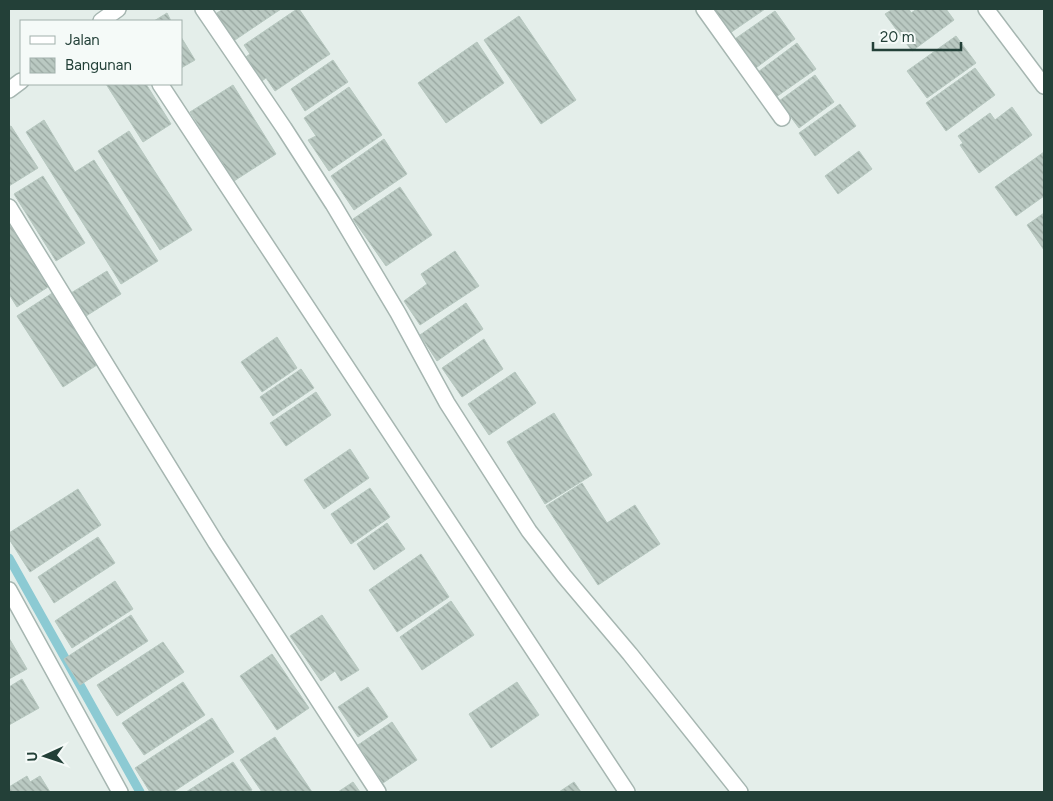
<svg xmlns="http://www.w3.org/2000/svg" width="1053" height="801" viewBox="0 0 1053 801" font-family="Figtree,sans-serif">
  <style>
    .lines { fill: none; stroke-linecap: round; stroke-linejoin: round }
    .stream { stroke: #8ccad3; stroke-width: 9 }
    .building { fill: url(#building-back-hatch); stroke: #b7c8c0 }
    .minor-casing { stroke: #a6b6b1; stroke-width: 18 }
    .minor { stroke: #fff; stroke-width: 15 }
  </style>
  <defs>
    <pattern id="building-back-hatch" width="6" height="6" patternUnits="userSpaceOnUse" patternTransform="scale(1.25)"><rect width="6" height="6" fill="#bac9c2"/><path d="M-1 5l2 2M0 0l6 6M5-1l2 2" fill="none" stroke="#97a59f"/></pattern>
  </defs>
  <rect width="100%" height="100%" fill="#e4eeea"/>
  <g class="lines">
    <path class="stream" d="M 9,558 L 140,792"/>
  </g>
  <path class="building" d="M 223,9 L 281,9 L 232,42 L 214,15 Z
    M 297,9 L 299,9 L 330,54 L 275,91 L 266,78 L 259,83 L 243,59 L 250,54 L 244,45 Z
    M 713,9 L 765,9 L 730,33 Z
    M 893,9 L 909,9 L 911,13 L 917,9 L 946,9 L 954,20 L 912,51 L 885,14 Z
    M 775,11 L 795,39 L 753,70 L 732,41 Z
    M 167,13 L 171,21 L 154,21 Z
    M 519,16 L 576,100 L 541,124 L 484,40 Z
    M 956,36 L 976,63 L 927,98 L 907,71 Z
    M 181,37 L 195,60 L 181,68 Z
    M 477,42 L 504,83 L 446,123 L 418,83 Z
    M 797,43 L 816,69 L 776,97 L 758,72 Z
    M 333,60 L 348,82 L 305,111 L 291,89 Z
    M 975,68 L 995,95 L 946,131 L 926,103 Z
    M 815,75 L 834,102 L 799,128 L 779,101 Z
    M 106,84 L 146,84 L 171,124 L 143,142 Z
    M 233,85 L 276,154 L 234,181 L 190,112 Z
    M 349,87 L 382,135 L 329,171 L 308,140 L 316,136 L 304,118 Z
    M 840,104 L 856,126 L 815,156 L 799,133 Z
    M 1012,107 L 1032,135 L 979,173 L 960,145 L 963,143 L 958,136 L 990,113 L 995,120 Z
    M 44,120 L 75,172 L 94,160 L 158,261 L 121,284 L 26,132 Z
    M 11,126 L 38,168 L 9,186 L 9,127 Z
    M 129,131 L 192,230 L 160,250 L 98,151 Z
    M 384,139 L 407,174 L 354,210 L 331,176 Z
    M 859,151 L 872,169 L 838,194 L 825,176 Z
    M 1044,152 L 1044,196 L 1016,216 L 995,187 Z
    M 43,176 L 85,243 L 56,261 L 14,194 Z
    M 400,187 L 432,235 L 386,266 L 353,219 Z
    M 1044,213 L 1044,250 L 1027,225 Z
    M 9,219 L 51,285 L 17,307 L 9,294 Z
    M 455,251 L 479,286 L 420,325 L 404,301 L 427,284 L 421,274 Z
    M 107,271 L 121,294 L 86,316 L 71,293 Z
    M 54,292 L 100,363 L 63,387 L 17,316 Z
    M 466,303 L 483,329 L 437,361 L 420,335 Z
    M 277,337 L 297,368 L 262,392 L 241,362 Z
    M 484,339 L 503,369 L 462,397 L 442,368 Z
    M 301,369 L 314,388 L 273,416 L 260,397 Z
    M 515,372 L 536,403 L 489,435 L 468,404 Z
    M 316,392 L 331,415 L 286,446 L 270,423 Z
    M 554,413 L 592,475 L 545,504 L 507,442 Z
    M 350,449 L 369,478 L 324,509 L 304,480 Z
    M 582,483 L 607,523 L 635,505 L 660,544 L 598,585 L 546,506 Z
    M 370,488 L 390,517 L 351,544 L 331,514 Z
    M 78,489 L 101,525 L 30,572 L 9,539 L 9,533 Z
    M 387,523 L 405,549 L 374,570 L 357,544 Z
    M 98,537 L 115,563 L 54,603 L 38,577 Z
    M 421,554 L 449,597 L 397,632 L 369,590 Z
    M 115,581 L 133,609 L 72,648 L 55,621 Z
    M 451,601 L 474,635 L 422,670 L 400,637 Z
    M 131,615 L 148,641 L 80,685 L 64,659 Z
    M 322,615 L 359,670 L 341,681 L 335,671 L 321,681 L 290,636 Z
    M 9,638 L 27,669 L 9,679 Z
    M 163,642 L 184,672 L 117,716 L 97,685 Z
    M 272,654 L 309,708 L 277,730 L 240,676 Z
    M 22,679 L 39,708 L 9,725 L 9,687 Z
    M 183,682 L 205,715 L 144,755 L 122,723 Z
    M 517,682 L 539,715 L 491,748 L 469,714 Z
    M 368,687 L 388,717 L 358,737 L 338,707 Z
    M 212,718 L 234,752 L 173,792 L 150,792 L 135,768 Z
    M 392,722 L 417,760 L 383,783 L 358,745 Z
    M 275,737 L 312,792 L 262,792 L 240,760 Z
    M 233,762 L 252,790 L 247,792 L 186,792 Z
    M 27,776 L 30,782 L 40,776 L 50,792 L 9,792 L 9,787 Z
    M 353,782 L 360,792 L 338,792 Z
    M 574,782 L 581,792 L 559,792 Z"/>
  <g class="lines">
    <defs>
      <path id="minor" d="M 203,9 L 284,128 L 333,204 L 398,313 L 447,403 L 529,531 L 564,576 L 630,654 L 740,792
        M 704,9 L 782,118
        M 986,9 L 1044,86
        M 101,21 L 118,9
        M 160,84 L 627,792
        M 9,90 L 21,81
        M 9,207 L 216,543 L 378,792
        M 9,590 L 120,792"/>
    </defs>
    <use href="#minor" class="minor-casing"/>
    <use href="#minor" class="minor"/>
  </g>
  <rect width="1053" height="801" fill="none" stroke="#234038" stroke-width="20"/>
  <rect x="20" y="20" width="162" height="65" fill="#f5faf8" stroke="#a1b0ab"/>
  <rect x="30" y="36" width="25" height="8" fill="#ffffff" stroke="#a1b0ab"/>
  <text x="65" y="45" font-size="15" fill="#234038">Jalan</text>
  <rect x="30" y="58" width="25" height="15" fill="url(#building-back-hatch)" stroke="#a1b0ab"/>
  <text x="65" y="70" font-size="15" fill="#234038">Bangunan</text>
  <g transform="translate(45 756) rotate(267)" stroke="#f5faf8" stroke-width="4" paint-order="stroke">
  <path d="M0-4L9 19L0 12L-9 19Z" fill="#234038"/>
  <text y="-8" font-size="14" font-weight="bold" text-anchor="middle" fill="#234038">U</text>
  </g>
  <path d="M873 42v8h88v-8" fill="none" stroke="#234038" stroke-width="2.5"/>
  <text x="880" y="42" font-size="15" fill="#234038" stroke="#f5faf8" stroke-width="4" paint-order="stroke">20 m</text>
</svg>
